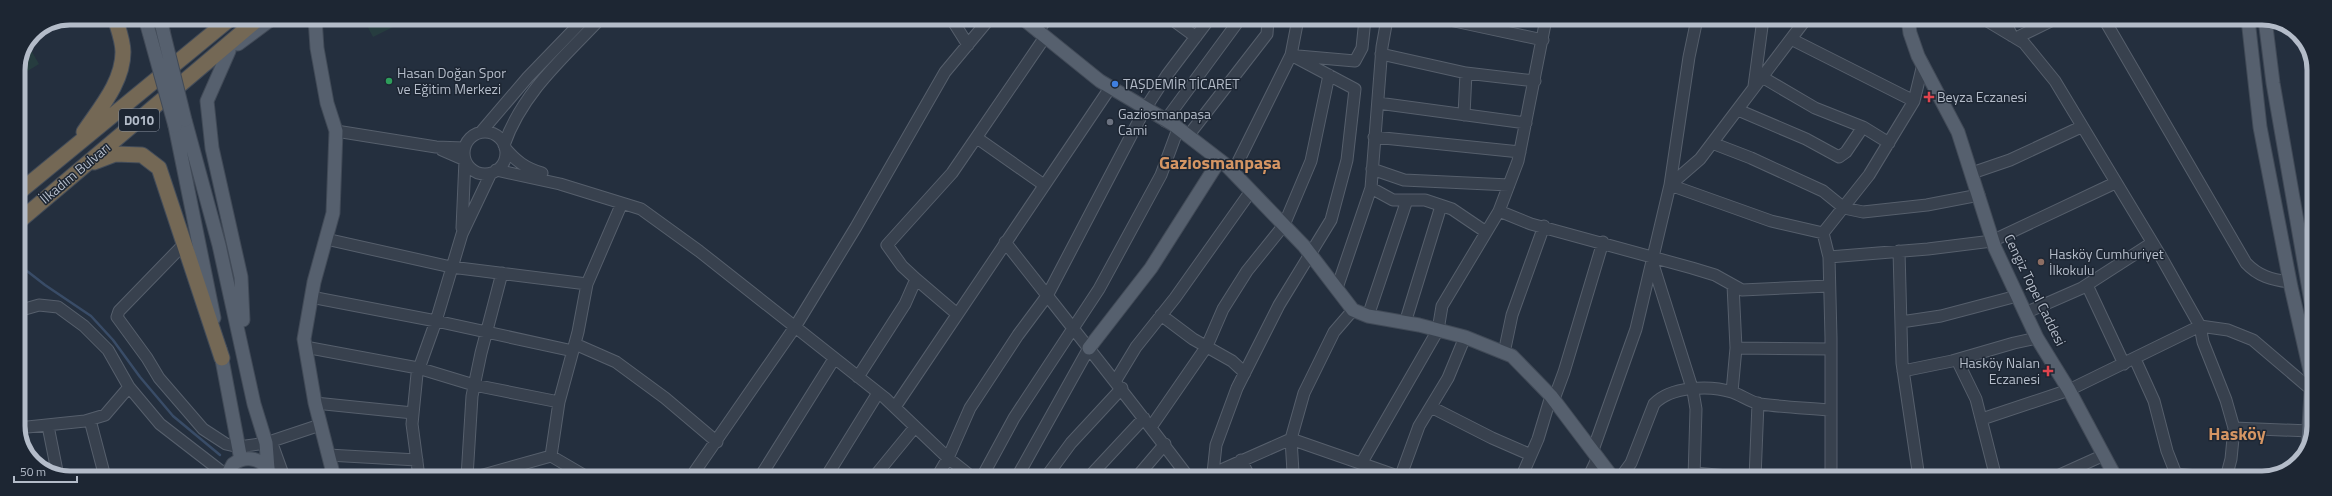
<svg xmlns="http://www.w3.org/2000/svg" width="2332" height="496" viewBox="0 0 2332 496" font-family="'Titillium Web',sans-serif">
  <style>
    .green { fill: #263c3f }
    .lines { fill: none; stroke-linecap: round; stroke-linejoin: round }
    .stream { stroke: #394c67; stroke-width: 2.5 }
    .minor-casing { stroke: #565f6c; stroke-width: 13 }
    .major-casing { stroke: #414a57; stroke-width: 15 }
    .highway-casing { stroke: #434c59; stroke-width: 17 }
    .minor { stroke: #38414e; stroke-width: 11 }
    .major { stroke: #56606e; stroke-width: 13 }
    .highway { stroke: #746855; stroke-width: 15 }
    .major-bridge-casing { stroke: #414a57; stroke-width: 15; stroke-linecap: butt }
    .major-bridge { stroke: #56606e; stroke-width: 13 }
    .leisure-dot { fill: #2e9e5b; stroke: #1d2633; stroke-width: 1.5 }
    .shop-dot { fill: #3f7fe0; stroke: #1d2633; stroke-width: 1.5 }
    .health-dot { fill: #e0444e; stroke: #1d2633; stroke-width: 1.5 }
    .worship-dot { fill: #6b7280; stroke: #1d2633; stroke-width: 1.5 }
    .education-dot { fill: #8d6e63; stroke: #1d2633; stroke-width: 1.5 }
    .labels { text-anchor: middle; stroke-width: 3; stroke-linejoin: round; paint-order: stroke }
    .shield { fill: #1d2633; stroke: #878f9c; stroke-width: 1 }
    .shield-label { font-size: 13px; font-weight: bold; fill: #b4bcc9 }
    .poi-label { font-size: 14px; fill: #b4bcc9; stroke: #1d2633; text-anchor: start }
    .street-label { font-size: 14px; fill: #b4bcc9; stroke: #1d2633 }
    .district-label { font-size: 18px; font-weight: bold; fill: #d59563; stroke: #1d2633 }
    .rim { fill: none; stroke: #b4bcc9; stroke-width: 5 }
  </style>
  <rect width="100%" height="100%" fill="#242f3e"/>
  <path class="green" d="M 363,18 L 401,18 L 403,22 L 373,37 Z
    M 28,45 L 39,64 L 18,77 L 18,69 Z"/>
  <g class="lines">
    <path class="stream" d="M 18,264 L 45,285 L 91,316 L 113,340 L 140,377 L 173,416 L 220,455"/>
    <defs>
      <path id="minor" d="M 951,18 L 968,45
        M 1170,18 L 1196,37
        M 1445,19 L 1543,40
        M 1806,19 L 1700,159 L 1670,185 L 1771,221 L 1823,233 L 1869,175 L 1914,101
        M 1984,19 L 2024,43 L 2055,81 L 2160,255 L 2200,326 L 2203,342 L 2226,400 L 2234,428 L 2231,459 L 2226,478
        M 2004,19 L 2012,36
        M 2104,19 L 2246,263 C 2258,276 2272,280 2290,282
        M 1037,31 L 1048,18
        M 2016,38 L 2055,19
        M 1791,39 L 1914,101 L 1923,64
        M 1381,54 L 1466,73 L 1464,115
        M 1298,56 L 1355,61 L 1362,48 L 1365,19
        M 1466,73 L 1535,81
        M 1762,77 L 1815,108 L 1863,127
        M 1754,86 L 1763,19
        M 1378,103 L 1526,123
        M 1738,110 L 1806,139 L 1839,157 L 1846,152 L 1863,127 L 1889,143
        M 1165,121 L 1240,19
        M 336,131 L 436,147 L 464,148
        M464 153a21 21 0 1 1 42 0a21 21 0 1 1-42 0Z
        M 481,132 L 528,77 L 585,18
        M 1188,136 L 1267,34 L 1268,19
        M 1374,137 L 1520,152
        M 977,138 L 1044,185
        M 1712,143 L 1751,158 L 1823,191 L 1844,208 L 1863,212 L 1927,205 L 1979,195
        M 504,145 C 522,93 564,57 601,18
        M 505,148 C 516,161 525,168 542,173
        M 442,150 L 465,160 L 462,228
        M 1372,169 L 1404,180 L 1509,185
        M 496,170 L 560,184 L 641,209 L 699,251 L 885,398 L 948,458 L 972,477
        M 1233,172 L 1291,55 L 1298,19
        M 1972,173 L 2010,160 L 2081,127
        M 1371,188 L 1393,200 L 1425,200 L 1452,209 L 1486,232
        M 1499,211 L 1531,224 L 1692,268 L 1715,275 L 1742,290 L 1829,286
        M 1823,233 L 1829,257 L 1831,338 L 1831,478
        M 326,239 L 451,267 L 587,284
        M 1005,242 C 1067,321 1129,398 1189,478
        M 185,243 L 119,311 L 117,317 L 147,358 L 159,378 L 203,429 L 226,444 L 239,447 L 266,443 L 320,425
        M 1899,251 L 1902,363 L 1919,478
        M 1829,257 L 1928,249 L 1992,241 L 2115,183
        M 1651,258 L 1693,391 L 1696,409 L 1694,478
        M 916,279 L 957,314
        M 2087,285 L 2124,364
        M 1337,288 L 1371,188 L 1382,47 L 1387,19
        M 311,297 L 436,321 L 573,351
        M 18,311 L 39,305 L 58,307 L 84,326 L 108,350 L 129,387 L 160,424 L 226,475
        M 2025,313 L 2082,288 L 2152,243
        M 1161,315 L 1193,339 L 1232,361 L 1245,373
        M 1368,316 L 1407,200
        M 1901,322 L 1941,316 L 2017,296
        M 1405,323 L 1441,206
        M 575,344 L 616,362 L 665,398 L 717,442
        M 305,347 L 418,368 L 474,385 L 559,402
        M 1736,348 L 1831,349
        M 1504,353 L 1512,315 L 1544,226
        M 2135,359 L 2154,401 L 2167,451 L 2176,474
        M 1957,360 L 1976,399 L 1996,478
        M 1903,371 L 1952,361 L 2014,343 L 2037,338
        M 858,377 L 905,304 L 916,279 L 902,266 L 887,245 L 952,173 L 1045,37
        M 1116,380 L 1136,347 L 1175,298 L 1251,191
        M 1732,392 L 1736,348 L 1733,285
        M 1554,399 L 1564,372 L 1603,242
        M 315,403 L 413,413
        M 895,407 L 1110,88
        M 1431,407 L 1492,438 L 1531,455
        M 1982,419 L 2069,390 L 2200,326 L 2228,330 L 2253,340 L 2307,386
        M 90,420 L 105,477
        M 48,426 L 58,476
        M 1151,427 L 1207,346 L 1223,309 L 1247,271 L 1284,225 L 1311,161 L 1329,75
        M 18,428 L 85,421 L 105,415 L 129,387
        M 2234,428 L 2310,431
        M 271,441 L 284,477
        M 1593,450 L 1636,329 L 1670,185 L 1689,57 L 1697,19
        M 328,455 L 417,460
        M 551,456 L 559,402 L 578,332 L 587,284 L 622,203
        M 1241,460 L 1250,478
        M 1362,462 L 1438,330 L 1442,306 L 1499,211 L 1518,161 L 1546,19
        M 1213,473 L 1216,445 L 1237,388 L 1279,305 L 1331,220 L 1347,160 L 1355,89 L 1291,55
        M 1695,473 L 1749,478
        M 419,477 L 412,424 L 417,374 L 436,321 L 462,234 L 491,173
        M 467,477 L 472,396 L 481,353 L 502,273
        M 476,477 L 551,456 L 587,477
        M 691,477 L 795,327 L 856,227 L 945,72 L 990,18
        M 760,477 L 834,359
        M 826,477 L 878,393
        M 874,477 L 915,427
        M 937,477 L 948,458 L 970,408 L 1018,335 L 1047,296 L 1145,109 L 1167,75 L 1210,18
        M 982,477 L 1014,418 L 1099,289 L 1161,175 L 1178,129
        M 1017,477 L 1089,348
        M 1046,477 L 1071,443 L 1122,388
        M 1089,477 L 1144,418
        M 1136,478 L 1165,444
        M 1203,478 L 1291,439 L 1304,393 L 1334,332 L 1353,310
        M 1296,478 L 1293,472 L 1291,439 L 1403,478
        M 1400,478 L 1419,426 L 1448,378 L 1465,337
        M 1521,478 L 1538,439 L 1551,396
        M 1588,478 L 1598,457
        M 1620,478 L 1631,463 L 1654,404 C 1671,386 1710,385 1732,392 C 1741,395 1750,402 1760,404 C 1783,407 1807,408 1830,410
        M 1755,478 L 1758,403
        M 2053,478 L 2104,455
        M 2165,478 L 2176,474 L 2218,478"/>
      <path id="major" d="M 145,18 L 149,32
        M 160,18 L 163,31
        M 315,18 L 317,48 L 327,103 L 336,131 L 333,213 L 314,282 L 304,339 L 315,403 L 334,477
        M 1022,18 L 1100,81 L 1174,125 L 1226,165 L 1304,246 L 1353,310 L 1368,316 L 1419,325 L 1465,337 L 1512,356 L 1551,396 L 1613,478
        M 1908,19 L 1910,33 L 1918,56 L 1958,132 L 1995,248 L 2037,338 L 2069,390 L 2116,478
        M 2248,19 L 2260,127 L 2291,287 L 2311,375
        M 2265,19 L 2273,83 L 2313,313
        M 238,44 L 273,18
        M 229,51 L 207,101 L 212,148 L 241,277 L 243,320
        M 185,120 L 219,245 L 254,404 L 266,443 L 268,469
        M 175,126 L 214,318
        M 1089,348 L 1151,268 L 1219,161
        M 220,349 L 241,460
        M 2308,444 L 2311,392
        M 226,477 L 233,464 C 247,454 265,459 270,475"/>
      <path id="highway" d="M 84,132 C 100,108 123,82 123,52 C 123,41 118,28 115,18
        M 94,162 L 115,154 L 142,155 L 159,168 L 222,358
        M 18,193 L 231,18
        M 18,222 L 259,18"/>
    </defs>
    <use href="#minor" class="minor-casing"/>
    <use href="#major" class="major-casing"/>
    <use href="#highway" class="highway-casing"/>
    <use href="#minor" class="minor"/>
    <use href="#major" class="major"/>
    <use href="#highway" class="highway"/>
    <defs>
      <path id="major-bridge" d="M 163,31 L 185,120
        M 149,32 L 175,126"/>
    </defs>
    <use href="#major-bridge" class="major-bridge-casing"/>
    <use href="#major-bridge" class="major-bridge"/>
  </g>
  <circle class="leisure-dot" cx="389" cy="81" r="4"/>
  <circle class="shop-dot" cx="1115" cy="84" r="4"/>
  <g class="health-dot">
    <path d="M1927 91h4v4h4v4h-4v4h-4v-4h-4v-4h4z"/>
    <path d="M2046 365h4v4h4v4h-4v4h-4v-4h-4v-4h4z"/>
  </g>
  <circle class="worship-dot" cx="1110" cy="122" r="4"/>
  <circle class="education-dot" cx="2041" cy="262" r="4"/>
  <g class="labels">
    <rect class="shield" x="119" y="109" width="40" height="22" rx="3"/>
    <g class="shield-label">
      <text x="139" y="125">D010</text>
    </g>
    <g class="poi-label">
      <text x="397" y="78">Hasan Doğan Spor<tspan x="397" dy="16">ve Eğitim Merkezi</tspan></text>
      <text x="1123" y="89">TAŞDEMİR TİCARET</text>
      <text x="1937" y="102">Beyza Eczanesi</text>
      <text x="1118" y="119">Gaziosmanpaşa<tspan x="1118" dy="16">Cami</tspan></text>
      <text x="2049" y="259">Hasköy Cumhuriyet<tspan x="2049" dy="16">İlkokulu</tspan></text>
      <text x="2040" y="368" text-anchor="end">Hasköy Nalan<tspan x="2040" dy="16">Eczanesi</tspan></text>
    </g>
    <g class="street-label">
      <text transform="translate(75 173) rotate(-40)" y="5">İlkadım Bulvarı</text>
      <text transform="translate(2035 290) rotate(64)" y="5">Cengiz Topel Caddesi</text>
    </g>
    <g class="district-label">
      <text x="1220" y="169">Gaziosmanpaşa</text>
      <text x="2237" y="440">Hasköy</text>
    </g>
  </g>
  <path d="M0 0H2332V496H0ZM70 25H2262A45 45 0 0 1 2307 70V426A45 45 0 0 1 2262 471H70A45 45 0 0 1 25 426V70A45 45 0 0 1 70 25Z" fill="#1d2633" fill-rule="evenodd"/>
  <path class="rim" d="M70 25H2262A45 45 0 0 1 2307 70V426A45 45 0 0 1 2262 471H70A45 45 0 0 1 25 426V70A45 45 0 0 1 70 25Z"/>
  <path d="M14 476v6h63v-6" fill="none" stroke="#b4bcc9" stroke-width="2"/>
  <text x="20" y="476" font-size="12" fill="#b4bcc9" stroke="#1d2633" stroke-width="3" paint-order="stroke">50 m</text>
</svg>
